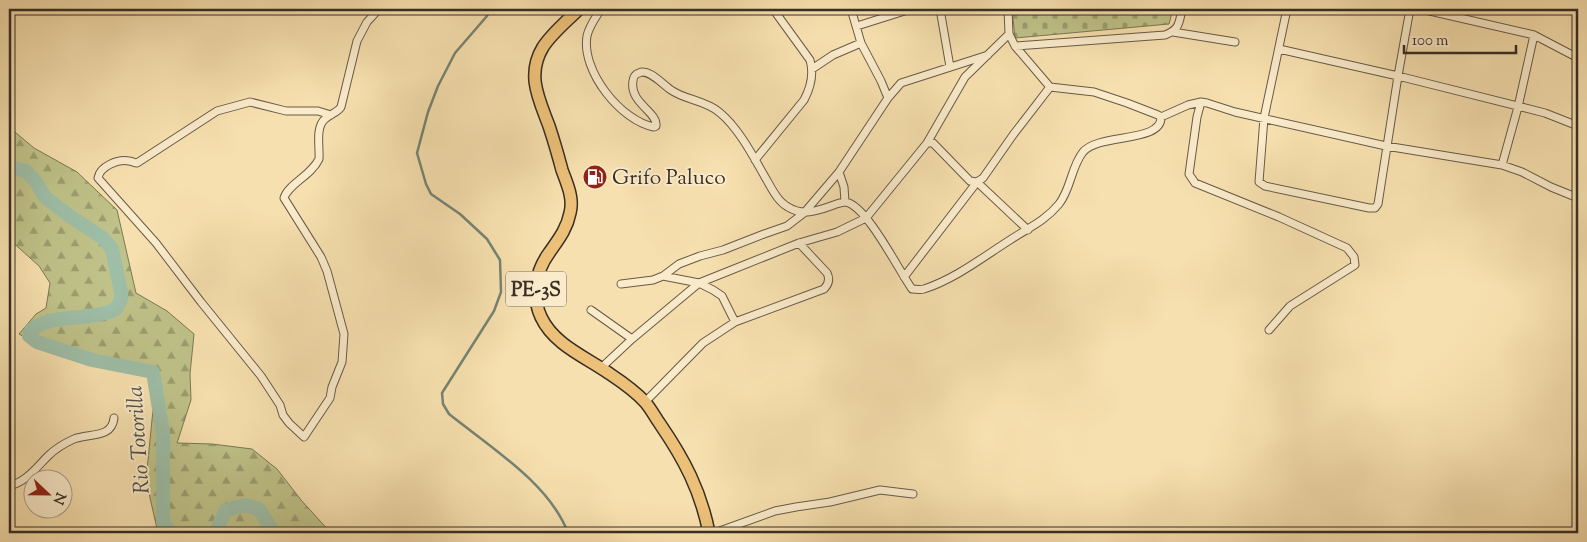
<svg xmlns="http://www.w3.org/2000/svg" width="1587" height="542" viewBox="0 0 1587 542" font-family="'Sorts Mill Goudy',serif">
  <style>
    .forest { fill: url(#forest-firs); stroke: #7b7856 }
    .cemetery { fill: url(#cemetery-stones); stroke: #7b7856 }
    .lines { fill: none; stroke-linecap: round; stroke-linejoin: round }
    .stream { stroke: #758473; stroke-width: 2.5 }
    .river { stroke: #9ebea7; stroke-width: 14 }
    .minor-casing { stroke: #675a47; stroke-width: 9 }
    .trunk-casing { stroke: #372e24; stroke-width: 14 }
    .minor { stroke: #faebcb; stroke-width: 7 }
    .trunk { stroke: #ecc078; stroke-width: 11 }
    .labels { text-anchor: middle; stroke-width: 4; stroke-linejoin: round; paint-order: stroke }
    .shield { fill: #faebcb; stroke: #726756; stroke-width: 1 }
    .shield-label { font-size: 20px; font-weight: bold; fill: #372e24 }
    .poi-label { font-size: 21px; fill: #372e24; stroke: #faebcb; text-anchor: start }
    .water-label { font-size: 22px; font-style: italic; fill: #515245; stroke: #faebcb }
  </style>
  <defs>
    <pattern id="forest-firs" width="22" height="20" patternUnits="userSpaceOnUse" patternTransform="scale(1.25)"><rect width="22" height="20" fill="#bfc289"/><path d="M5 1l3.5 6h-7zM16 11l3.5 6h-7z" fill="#9c9e70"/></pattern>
    <pattern id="cemetery-stones" width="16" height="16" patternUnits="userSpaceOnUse" patternTransform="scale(1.25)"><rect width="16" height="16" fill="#bfc289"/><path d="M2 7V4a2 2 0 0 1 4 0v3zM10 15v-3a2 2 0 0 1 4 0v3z" fill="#9c9e70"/></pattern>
  </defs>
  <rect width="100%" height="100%" fill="#f7e0af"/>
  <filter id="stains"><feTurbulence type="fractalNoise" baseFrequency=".004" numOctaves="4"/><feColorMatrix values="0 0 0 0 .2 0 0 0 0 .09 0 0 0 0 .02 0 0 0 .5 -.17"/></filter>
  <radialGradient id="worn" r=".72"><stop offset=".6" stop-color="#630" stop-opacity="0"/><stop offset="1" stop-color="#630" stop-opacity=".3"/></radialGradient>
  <path class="forest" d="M 9,127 L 34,148 L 77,172 L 117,210 L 136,293 L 167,311 L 194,334 L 190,374 L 191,400 L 177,443 L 212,444 L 252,449 L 277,469 L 301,500 L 331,533 L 158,533 L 146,480 L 155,390 L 150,374 L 137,366 L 123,364 L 83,362 L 47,350 L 19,334 L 36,314 L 46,308 L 50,283 L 39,266 L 9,239 Z"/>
  <path class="cemetery" d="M 1012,9 L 1173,9 L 1169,24 L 1015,38 Z"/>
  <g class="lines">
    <path class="stream" d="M 490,9 L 487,16 L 455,53 L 438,86 L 428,112 L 417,153 L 426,184 L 431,194 L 460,214 L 487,239 L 500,260 L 501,292 L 494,311 L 442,393 L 443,404 L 449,414 C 489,446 550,484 568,533"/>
    <path class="river" d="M 9,167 L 26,171 L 36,182 L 45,197 L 71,217 L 103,238 L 112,249 L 121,292 L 121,299 L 116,309 C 89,322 56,312 31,330 L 29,336 L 37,342 L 92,360 L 153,372 L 163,433 L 163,521 L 170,533
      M 215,533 L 226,510 L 245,505 L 259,509 L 274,533"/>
    <defs>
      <path id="minor" d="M 601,9 C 596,17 589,26 587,36 C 581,71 621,121 654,127 L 656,126 C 658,112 629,103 633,81 C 633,78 635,74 639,73 C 649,68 663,85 671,90 C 685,100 705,100 719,112 C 738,127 753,156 765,177 C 771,187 777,201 788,207 C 802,216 817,211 831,206 C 836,204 842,202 846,202 C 867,206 899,271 912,289 C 916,289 920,290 924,289 C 955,279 983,257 1010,240 C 1028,228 1045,221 1059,204 C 1071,189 1071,167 1083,152 C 1099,133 1162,143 1161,117 L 1158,115 L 1127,103 L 1094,92 L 1050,87 L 1015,46 L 1009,34 L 1008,9
        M 851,9 L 861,43
        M 940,9 L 950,67
        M 1287,9 L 1264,118 L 1259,182 L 1265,186 L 1369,208 L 1375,208 L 1378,204 L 1398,76 L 1410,9
        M 1421,9 L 1534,35 L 1578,58
        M 857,26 L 911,9
        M 1173,32 L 1235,42
        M 1015,46 L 1165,35 C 1180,29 1179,23 1182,9
        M 1279,49 L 1398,76 L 1545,113 L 1578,126
        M 812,69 L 833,55 L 861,43 L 881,81 L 888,98
        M 1201,102 L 1197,117 L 1189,174 L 1195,183 L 1279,217 L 1347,248 L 1354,257 L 1355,265 L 1290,306 L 1269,330
        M 331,115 L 318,111 L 286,111 L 250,102 L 217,111 L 137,163 C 134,163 132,161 129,161 C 118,159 100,166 98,178 L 156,243 L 201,302 L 261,376 L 280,405 L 283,415 L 289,423 L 304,437 L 330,398 L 332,387 L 342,362 L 344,334 L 327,271 L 321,257 L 284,198 C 288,184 311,176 319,159 C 320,148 315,127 325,119 C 330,114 337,113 341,107 L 357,41 L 367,22 L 379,9
        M 1161,117 L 1188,105 L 1201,102 L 1207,103 L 1235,112 L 1386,146 L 1502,165 L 1522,172 L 1551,187 L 1578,198
        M 927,143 L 965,77 L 1009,34
        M 755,160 L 804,100 C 811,87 814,74 810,60 L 773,9
        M 1502,165 L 1518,107 L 1534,35
        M 839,172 L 844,187 L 845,202
        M 663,276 L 679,264 L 700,256 L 723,250 L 764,234 L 787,226 L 804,213 L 839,172 L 888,98 L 901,83 L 988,55
        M 904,277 L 977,182 L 1028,230
        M 621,284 L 653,280 L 663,276 L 699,283 L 713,290 L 722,296 L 735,322
        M 591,310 L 632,339
        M 601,368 L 632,339 L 699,283 L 799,243 L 837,232 L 866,218 L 927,143 L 933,143 L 970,181 L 977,182 L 983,178 L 1013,135 L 1050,87
        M 645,402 L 703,343 L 735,322 L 824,289 C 829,284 830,279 827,273 L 799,243
        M 9,486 C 26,482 36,468 48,456 C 54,450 65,443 74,439 C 88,433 112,439 114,418
        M 714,533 L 775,511 L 796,507 L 830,502 L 880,490 L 913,494"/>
      <path id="trunk" d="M 579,9 C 567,21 552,33 543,47 C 526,75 539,99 549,126 C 554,141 558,155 562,170 C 567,184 574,198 570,213 C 567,229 558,240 549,253 C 536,271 531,295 541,317 C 554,345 586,357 610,374 C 622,382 635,391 645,402 C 651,409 655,417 660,424 C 684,459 701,491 709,533"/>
    </defs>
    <use href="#minor" class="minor-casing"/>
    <use href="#trunk" class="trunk-casing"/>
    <use href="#minor" class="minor"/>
    <use href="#trunk" class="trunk"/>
  </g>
  <defs>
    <symbol id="fuel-disc" viewBox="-11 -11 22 22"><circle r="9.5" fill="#8f2418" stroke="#faebcb"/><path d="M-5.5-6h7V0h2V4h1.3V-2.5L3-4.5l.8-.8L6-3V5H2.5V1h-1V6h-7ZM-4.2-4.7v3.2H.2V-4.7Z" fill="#fff"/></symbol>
  </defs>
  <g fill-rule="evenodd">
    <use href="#fuel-disc" x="581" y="163" width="28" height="28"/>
  </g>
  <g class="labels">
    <rect class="shield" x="506" y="271.5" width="60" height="35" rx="4"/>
    <g class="shield-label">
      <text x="536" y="296">PE-3S</text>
    </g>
    <g class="poi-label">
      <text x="612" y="184">Grifo Paluco</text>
    </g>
    <g class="water-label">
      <text transform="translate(137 440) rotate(-94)" y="8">Rio Totorilla</text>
    </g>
  </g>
  <rect width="1587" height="542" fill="none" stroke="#f7e0af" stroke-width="30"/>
  <rect x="10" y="10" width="1567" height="522" fill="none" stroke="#372e24" stroke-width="2.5"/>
  <rect x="15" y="15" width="1557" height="512" fill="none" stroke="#372e24"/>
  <g transform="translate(48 494) rotate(112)"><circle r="24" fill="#faebcb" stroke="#ac9f88"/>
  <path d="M0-4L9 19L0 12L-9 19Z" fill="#8f2418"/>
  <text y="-8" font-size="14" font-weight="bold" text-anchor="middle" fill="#372e24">N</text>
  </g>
  <path d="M1404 45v8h112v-8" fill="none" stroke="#372e24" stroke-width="2.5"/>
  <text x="1412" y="45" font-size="15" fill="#372e24" stroke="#faebcb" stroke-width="4" paint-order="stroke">100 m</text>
  <rect width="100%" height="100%" filter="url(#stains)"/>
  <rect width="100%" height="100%" fill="url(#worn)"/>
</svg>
